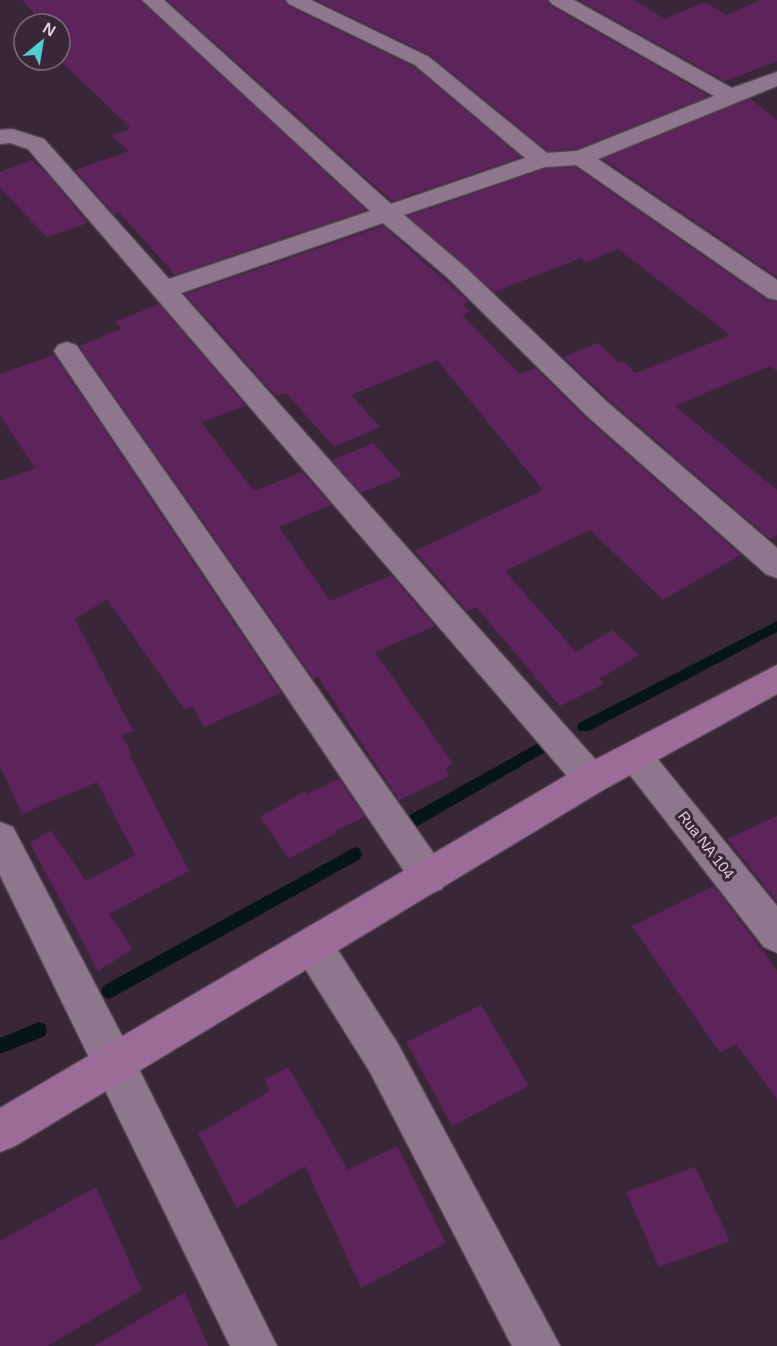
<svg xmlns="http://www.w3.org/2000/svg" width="777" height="1346" viewBox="0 0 777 1346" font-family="Helvetica,sans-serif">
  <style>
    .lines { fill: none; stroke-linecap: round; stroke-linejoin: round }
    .stream { fill: #061617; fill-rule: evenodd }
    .building { fill: #5c245a }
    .street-casing { stroke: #554554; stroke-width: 3 }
    .secondary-casing { stroke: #554554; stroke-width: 3 }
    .street { fill: #8e778c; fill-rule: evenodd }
    .secondary { fill: #9b6c98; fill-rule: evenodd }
    .labels { text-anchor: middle; stroke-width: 6; stroke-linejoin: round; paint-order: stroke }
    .street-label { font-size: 15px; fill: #dfd2de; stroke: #392638 }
  </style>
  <rect width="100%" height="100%" fill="#392638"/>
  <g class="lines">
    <path class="stream" d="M 777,621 L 777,632 L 589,731 L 579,731 L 577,727 L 579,723 Z
      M 542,741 L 547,743 L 549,747 L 547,751 L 416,827 L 411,828 L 406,827 L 404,822 L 406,817 Z
      M 355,847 L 360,849 L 362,854 L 360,859 L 115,996 L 109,999 L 103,996 L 101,991 L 103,986 Z
      M 39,1022 L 45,1024 L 47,1030 L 45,1036 L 0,1054 L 0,1038 Z"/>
  </g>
  <path class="building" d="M 22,0 L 140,0 L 366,210 L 175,275 L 119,212 L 114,214 L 75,170 L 129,151 L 112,136 L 131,128 L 59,60 L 60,47 L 63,46 L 60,43 L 60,24 L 43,24 Z
    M 167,0 L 284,0 L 288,6 L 414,67 L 521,157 L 392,201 Z
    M 316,0 L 547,0 L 551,6 L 709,96 L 576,149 L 548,151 L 430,55 Z
    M 579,0 L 634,0 L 665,19 L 704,2 L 727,15 L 760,0 L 777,0 L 777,61 L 726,81 L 732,85 Z
    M 750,99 L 777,120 L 777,277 L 603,159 Z
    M 32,160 L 47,174 L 88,223 L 47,237 L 0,188 L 0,172 Z
    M 575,167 L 767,300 L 777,302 L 777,371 L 770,366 L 675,406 L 777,490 L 777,535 L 770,539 L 608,399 L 563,357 L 598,343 L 619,363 L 622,361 L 636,373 L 730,335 L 618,249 L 586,262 L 581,258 L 494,292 L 408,216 L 545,169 Z
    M 383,226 L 469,302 L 462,304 L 470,311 L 462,315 L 520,374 L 535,368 L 585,417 L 741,555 L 663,600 L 590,530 L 505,571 L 576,652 L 612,630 L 639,655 L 600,679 L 604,684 L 560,706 L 476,607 L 467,611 L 415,551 L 543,490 L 437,360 L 351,395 L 380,427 L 334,447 L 286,393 L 276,396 L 185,294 Z
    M 159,304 L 246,406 L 201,422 L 254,491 L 302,472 L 331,505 L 279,527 L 330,601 L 391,575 L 435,626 L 375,652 L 453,764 L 445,768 L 450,776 L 399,800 L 318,677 L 314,679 L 79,346 L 121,329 L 115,322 Z
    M 54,355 L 281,693 L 204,727 L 192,706 L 184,709 L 107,599 L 75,619 L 133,731 L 122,735 L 131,753 L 129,754 L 189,871 L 109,914 L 133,949 L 98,971 L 30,843 L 51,830 L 86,881 L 135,855 L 97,782 L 22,814 L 0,766 L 0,481 L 35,468 L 0,415 L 0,374 Z
    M 374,443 L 402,476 L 361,493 L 332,460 Z
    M 339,779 L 365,817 L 335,831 L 336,833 L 289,859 L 260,817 L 305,791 L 307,794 Z
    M 777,816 L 777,902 L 727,839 Z
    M 714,886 L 777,970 L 777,1099 L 736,1044 L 720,1053 L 632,926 Z
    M 481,1005 L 529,1086 L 452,1126 L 406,1042 Z
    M 288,1067 L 348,1170 L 397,1146 L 446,1243 L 361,1288 L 305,1166 L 237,1208 L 198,1134 L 270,1091 L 265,1079 Z
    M 695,1167 L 730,1241 L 659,1267 L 626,1192 Z
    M 96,1187 L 142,1290 L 48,1346 L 0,1346 L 0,1241 Z
    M 185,1292 L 208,1346 L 94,1346 Z"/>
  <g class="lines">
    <defs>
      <path id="street" d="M 142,0 L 164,0 L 391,204 L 525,158 L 415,65 L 289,4 L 286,0 L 311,0 L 429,57 L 547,153 L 577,151 L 714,96 L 552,4 L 549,0 L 574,0 L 732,88 L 777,72 L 777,86 L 598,159 L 777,280 L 777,300 L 768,298 L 576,165 L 545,167 L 404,215 L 465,267 L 606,401 L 777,548 L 777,578 L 766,574 L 586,415 L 447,277 L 383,223 L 181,293 L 603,768 L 609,779 L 603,790 L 591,794 L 579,790 L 28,149 L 10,143 L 0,144 L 0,130 L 12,129 L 44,139 L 169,279 L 370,211 Z
        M 67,342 L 76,345 L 442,865 L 447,877 L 442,889 L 429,894 L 416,889 L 54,351 L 58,345 Z
        M 635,742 L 647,746 L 777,906 L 777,953 L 764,947 L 623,766 L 618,756 L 623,746 Z
        M 0,822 L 13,827 L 129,1049 L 277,1346 L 230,1346 L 0,875 Z
        M 313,928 L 327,933 L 398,1044 L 560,1346 L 512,1346 L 370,1072 L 299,959 L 294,946 L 299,933 Z"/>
      <path id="secondary" d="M 777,665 L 777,694 L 603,790 L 15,1146 L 0,1152 L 0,1108 L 579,768 Z"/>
    </defs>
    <use href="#street" class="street-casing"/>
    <use href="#secondary" class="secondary-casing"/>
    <use href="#street" class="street"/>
    <use href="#secondary" class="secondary"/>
  </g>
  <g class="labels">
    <g class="street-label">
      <text transform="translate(706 845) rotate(52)" y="5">Rua NA 104</text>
    </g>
  </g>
  <g transform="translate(42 42) rotate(30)"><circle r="28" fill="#392638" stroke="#7b6b7a" stroke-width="1.5"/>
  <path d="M0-4.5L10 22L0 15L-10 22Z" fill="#51ccd1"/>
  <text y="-9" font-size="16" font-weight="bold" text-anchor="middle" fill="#dfd2de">N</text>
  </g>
</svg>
